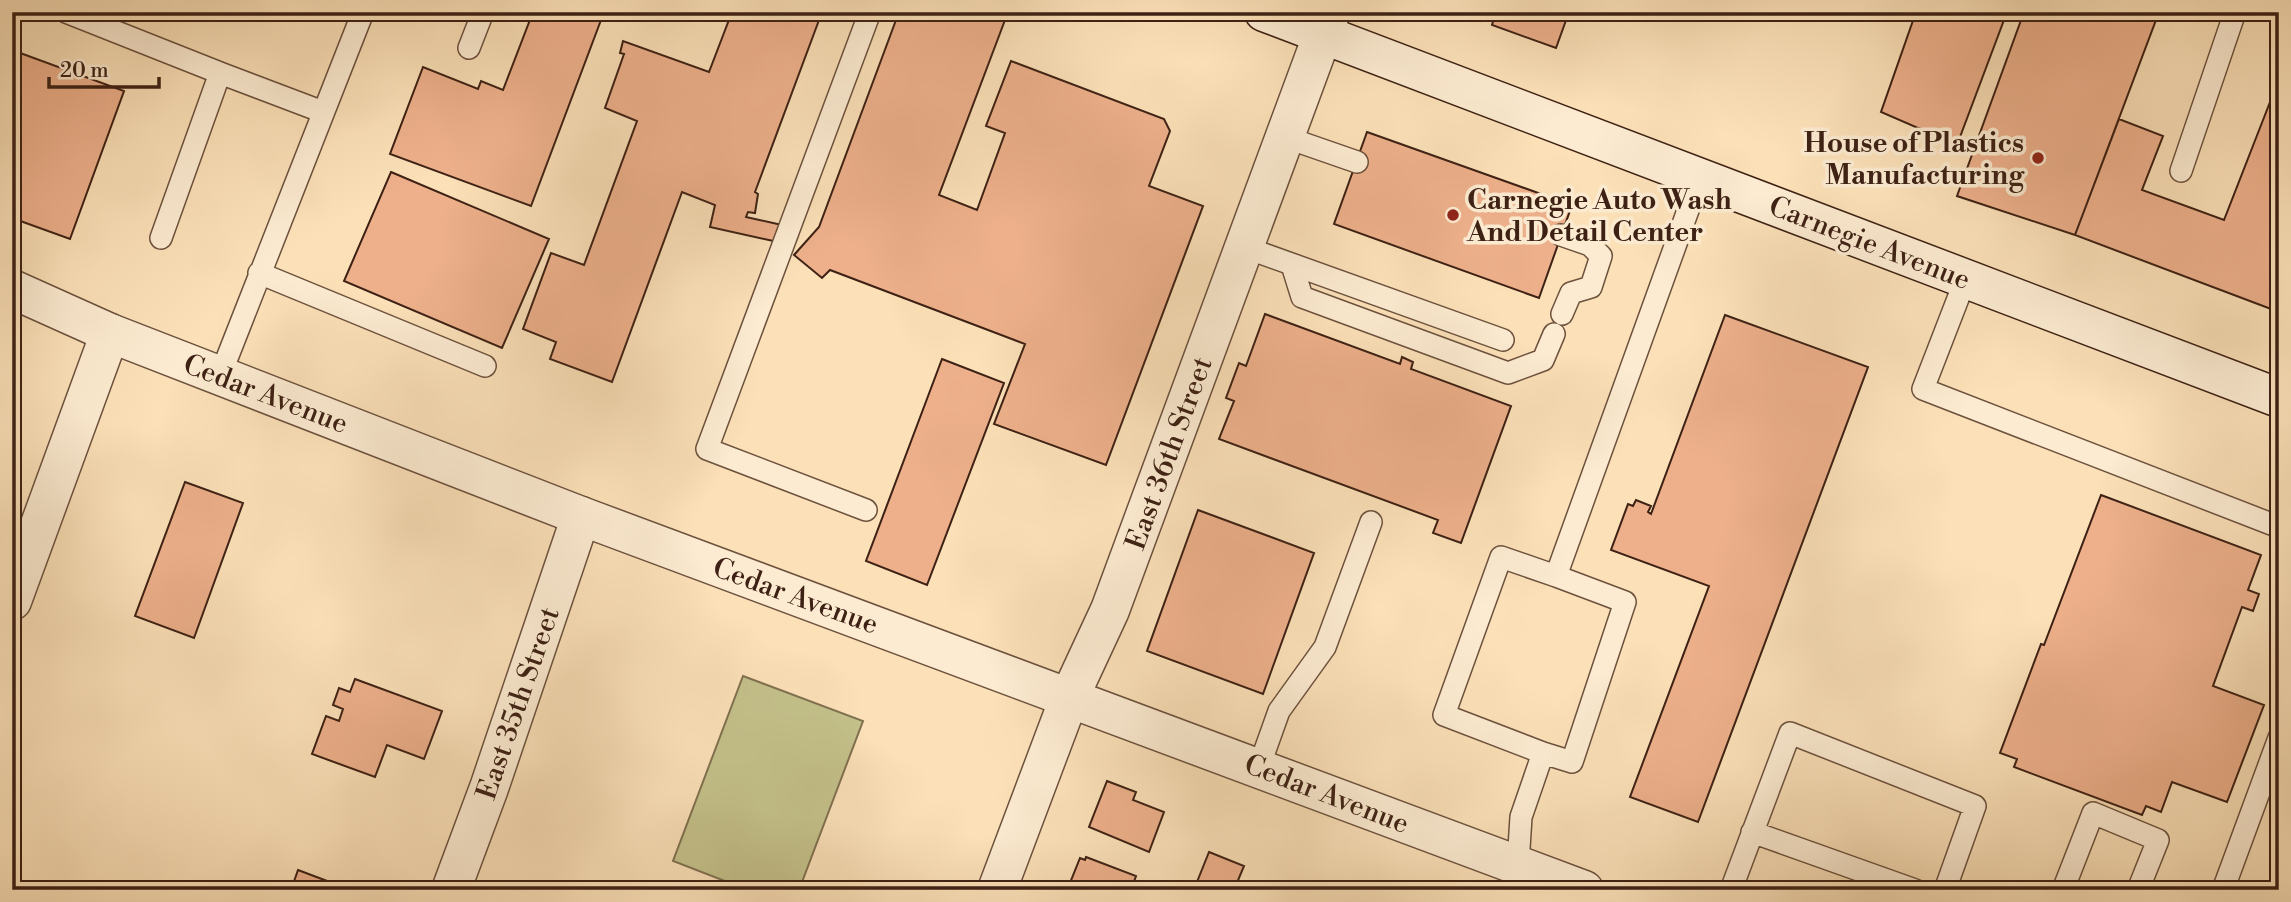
<svg xmlns="http://www.w3.org/2000/svg" width="2291" height="902" viewBox="0 0 2291 902" font-family="'Libre Bodoni',serif">
  <style>
    .green { fill: #c4c18b; stroke: #807150; stroke-width: 2 }
    .building { fill: #edb08b; stroke: #3d2114; stroke-width: 2 }
    .lines { fill: none; stroke-linecap: round; stroke-linejoin: round }
    .service-casing { stroke: #6c513d; stroke-width: 24 }
    .minor-casing { stroke: #6c513d; stroke-width: 41 }
    .tertiary-casing { stroke: #6c513d; stroke-width: 41 }
    .secondary-casing { stroke: #3d2114; stroke-width: 41 }
    .service { stroke: #fcebd1; stroke-width: 21 }
    .minor { stroke: #fcebd1; stroke-width: 38 }
    .tertiary { stroke: #fcebd1; stroke-width: 38 }
    .secondary { stroke: #fcebd1; stroke-width: 38 }
    .poi-dot { fill: #8f2418; stroke: #fcebd1; stroke-width: 2.5 }
    .labels { text-anchor: middle; stroke-width: 7; stroke-linejoin: round; paint-order: stroke }
    .poi-label { font-size: 28px; font-weight: bold; fill: #3d2114; stroke: #fcebd1; text-anchor: end }
    .street-label { font-size: 28px; fill: #3d2114; stroke: #fcebd1 }
  </style>
  <rect width="100%" height="100%" fill="#fbe0b8"/>
  <filter id="stains"><feTurbulence type="fractalNoise" baseFrequency=".00286" numOctaves="4"/><feColorMatrix values="0 0 0 0 .2 0 0 0 0 .09 0 0 0 0 .02 0 0 0 .5 -.17"/></filter>
  <radialGradient id="worn" r=".72"><stop offset=".6" stop-color="#630" stop-opacity="0"/><stop offset="1" stop-color="#630" stop-opacity=".3"/></radialGradient>
  <path class="green" d="M 743,676 L 863,721 L 799,890 L 748,890 L 673,861 Z"/>
  <path class="building" d="M 533,12 L 604,12 L 531,206 L 390,154 L 423,67 L 478,89 L 481,81 L 503,90 Z
    M 732,12 L 822,12 L 755,192 L 758,194 L 755,213 L 748,212 L 746,217 L 782,225 L 778,242 L 710,227 L 715,205 L 682,192 L 612,382 L 550,359 L 556,342 L 523,329 L 551,253 L 584,265 L 637,121 L 605,108 L 624,54 L 620,53 L 623,41 L 709,72 Z
    M 899,12 L 1008,12 L 939,195 L 977,210 L 1005,133 L 986,126 L 1011,61 L 1164,119 L 1170,131 L 1149,186 L 1203,206 L 1106,465 L 994,424 L 1025,344 L 830,270 L 822,278 L 794,255 L 819,227 Z
    M 1457,12 L 1483,12 L 1480,21 Z
    M 1496,12 L 1569,12 L 1556,48 L 1492,25 Z
    M 1916,12 L 2007,12 L 1957,145 L 1881,112 Z
    M 2024,12 L 2159,12 L 2075,235 L 1957,196 Z
    M 12,50 L 124,91 L 70,239 L 12,218 Z
    M 2279,79 L 2279,312 L 2075,235 L 2119,119 L 2163,136 L 2142,190 L 2224,220 Z
    M 1367,132 L 1572,205 L 1539,298 L 1334,224 Z
    M 391,172 L 549,239 L 502,348 L 344,281 Z
    M 1265,314 L 1400,364 L 1402,357 L 1413,362 L 1411,369 L 1511,406 L 1461,543 L 1433,533 L 1438,520 L 1219,439 L 1234,401 L 1226,398 L 1239,363 L 1246,366 Z
    M 1725,315 L 1868,367 L 1698,822 L 1630,797 L 1709,586 L 1611,550 L 1628,504 L 1633,506 L 1636,500 L 1651,506 L 1648,512 L 1651,514 Z
    M 942,359 L 1004,383 L 927,585 L 866,561 Z
    M 185,482 L 243,503 L 194,638 L 135,616 Z
    M 2101,495 L 2261,555 L 2248,590 L 2259,594 L 2253,611 L 2242,607 L 2213,686 L 2264,705 L 2227,802 L 2172,782 L 2161,812 L 2146,806 L 2142,815 L 2014,767 L 2017,759 L 2000,753 L 2041,644 L 2044,645 Z
    M 1198,510 L 1314,553 L 1263,694 L 1147,651 Z
    M 355,679 L 442,711 L 424,759 L 387,745 L 375,777 L 312,754 L 326,716 L 339,721 L 343,709 L 333,705 L 339,688 L 350,692 Z
    M 1107,781 L 1136,792 L 1133,800 L 1164,812 L 1149,852 L 1089,827 Z
    M 1209,852 L 1244,866 L 1234,890 L 1201,890 L 1195,887 Z
    M 1086,857 L 1136,876 L 1131,890 L 1077,890 L 1075,885 L 1070,883 L 1080,858 L 1085,860 Z
    M 298,870 L 351,890 L 291,890 Z"/>
  <g class="lines">
    <defs>
      <path id="service" d="M 66,12 L 220,73 L 161,238
        M 469,48 L 483,12
        M 220,73 L 323,112
        M 1285,137 L 1357,162
        M 2181,171 L 2235,12
        M 1561,235 L 1590,245 L 1601,256 L 1591,287 L 1571,293 L 1562,314
        M 1244,247 L 1503,340
        M 1292,265 L 1302,297 L 1508,373 L 1543,360 L 1554,334
        M 259,273 L 485,366
        M 1966,278 L 1923,389 L 2279,527
        M 220,376 L 363,12
        M 866,510 L 707,449 L 870,12
        M 1543,753 L 1444,715 L 1501,557 L 1556,576
        M 1259,767 L 1279,711 L 1325,647 L 1371,522
        M 1752,832 L 1915,890
        M 1518,864 L 1521,817 L 1543,753 L 1572,762 L 1625,602 L 1556,576 L 1700,177
        M 1731,890 L 1790,733 L 1975,806 L 1945,890
        M 2063,890 L 2093,813 L 2158,840 L 2138,890
        M 2223,890 L 2279,738"/>
      <path id="minor" d="M 12,601 L 110,333
        M 451,890 L 489,788 L 581,516
        M 997,890 L 1070,696 L 1110,610 L 1331,12"/>
      <path id="tertiary" d="M 12,289 L 110,333 L 581,516 L 1584,890"/>
      <path id="secondary" d="M 1264,12 L 2279,398"/>
    </defs>
    <use href="#service" class="service-casing"/>
    <use href="#minor" class="minor-casing"/>
    <use href="#tertiary" class="tertiary-casing"/>
    <use href="#secondary" class="secondary-casing"/>
    <use href="#service" class="service"/>
    <use href="#minor" class="minor"/>
    <use href="#tertiary" class="tertiary"/>
    <use href="#secondary" class="secondary"/>
  </g>
  <g class="poi-dot">
    <circle cx="2038" cy="158" r="7"/>
    <circle cx="1453" cy="215" r="7"/>
  </g>
  <g class="labels">
    <g class="poi-label">
      <text x="2024" y="152">House of Plastics<tspan x="2024" dy="32">Manufacturing</tspan></text>
      <text x="1467" y="209" text-anchor="start">Carnegie Auto Wash<tspan x="1467" dy="32">And Detail Center</tspan></text>
    </g>
    <g class="street-label">
      <text transform="translate(1870 242) rotate(21)" y="10">Carnegie Avenue</text>
      <text transform="translate(266 393) rotate(21)" y="10">Cedar Avenue</text>
      <text transform="translate(1168 453) rotate(-70)" y="10">East 36th Street</text>
      <text transform="translate(796 595) rotate(20)" y="10">Cedar Avenue</text>
      <text transform="translate(517 703) rotate(-71)" y="10">East 35th Street</text>
      <text transform="translate(1327 793) rotate(21)" y="10">Cedar Avenue</text>
    </g>
  </g>
  <rect width="2291" height="902" fill="none" stroke="#fbe0b8" stroke-width="42"/>
  <rect x="14" y="14" width="2263" height="874" fill="none" stroke="#3d2114" stroke-width="3.5"/>
  <rect x="21" y="21" width="2249" height="860" fill="none" stroke="#3d2114" stroke-width="2"/>
  <path d="M49 77v10h110v-10" fill="none" stroke="#3d2114" stroke-width="3.5"/>
  <text x="60" y="77" font-size="21" fill="#3d2114" stroke="#fcebd1" stroke-width="5" paint-order="stroke">20 m</text>
  <rect width="100%" height="100%" filter="url(#stains)"/>
  <rect width="100%" height="100%" fill="url(#worn)"/>
</svg>
